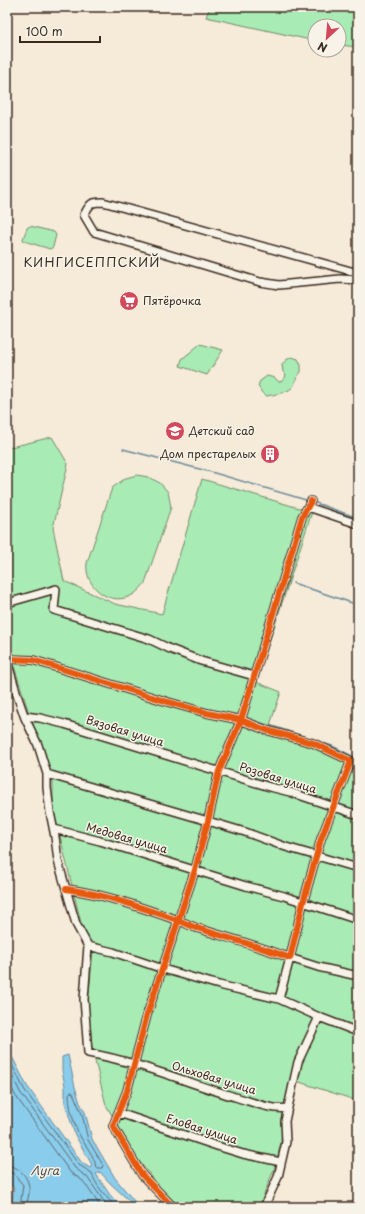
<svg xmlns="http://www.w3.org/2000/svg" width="365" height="1214" viewBox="0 0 365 1214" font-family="'Playpen Sans',sans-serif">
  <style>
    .green { fill: #a9ebb4; stroke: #728a69 }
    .water { fill: #8acceb; stroke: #6a8b99 }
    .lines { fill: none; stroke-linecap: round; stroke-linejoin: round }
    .shore { stroke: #5b6b70; stroke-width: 1 }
    .stream { stroke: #6a8b99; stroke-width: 1.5 }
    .minor-casing { stroke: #3b2a1e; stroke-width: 10 }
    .minor { stroke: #f7f3e8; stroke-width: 7 }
    .cycleway-casing { stroke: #f7f3e8; stroke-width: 8 }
    .cycleway { stroke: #e8590c; stroke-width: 6 }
    .labels { text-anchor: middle; stroke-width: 3; stroke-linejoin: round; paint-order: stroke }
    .poi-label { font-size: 11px; fill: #3b2a1e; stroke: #f7f3e8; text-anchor: start }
    .street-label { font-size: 11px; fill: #3b2a1e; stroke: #f7f3e8 }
    .water-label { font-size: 12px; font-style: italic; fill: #4f5251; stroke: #f7f3e8 }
    .quarter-label { font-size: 13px; letter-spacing: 1px; fill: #3b2a1e; stroke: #f7f3e8 }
  </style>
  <rect width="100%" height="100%" fill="#f6ead9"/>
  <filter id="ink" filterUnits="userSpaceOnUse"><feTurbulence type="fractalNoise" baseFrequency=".025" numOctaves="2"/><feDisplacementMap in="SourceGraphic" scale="8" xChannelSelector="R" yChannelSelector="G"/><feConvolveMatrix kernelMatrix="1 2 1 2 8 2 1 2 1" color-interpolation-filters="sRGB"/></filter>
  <g filter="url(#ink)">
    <path class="green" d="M 210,7 L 358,7 L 358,47 L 339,45 L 339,26 L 315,26 L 315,41 L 206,17 Z
      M 30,226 L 54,232 L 56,235 L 53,247 L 50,249 L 24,241 L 23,239 L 27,228 Z
      M 200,344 L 223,350 L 207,375 L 180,366 L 182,359 Z
      M 292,357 L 298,359 L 301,365 L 301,372 C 297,376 296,380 294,385 C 290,393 275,394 267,396 L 262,393 L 258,386 L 260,381 L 267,376 L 275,378 L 279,382 C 283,381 285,379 286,375 L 283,372 L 282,365 L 286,360 Z
      M 52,437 L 68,464 L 53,528 L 64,581 L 115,604 L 162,614 L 202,479 L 312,512 L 256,682 L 281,692 L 270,725 L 332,746 L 358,759 L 358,1101 L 290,1079 L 283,1113 L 281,1142 L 276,1164 L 259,1207 L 181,1207 L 168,1197 L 138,1160 L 106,1105 L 92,1049 L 88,1004 L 93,951 L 81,923 L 53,807 L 53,779 L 28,710 L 7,644 L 7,448 Z
      M 137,475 L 148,477 L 160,483 L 168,492 L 171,507 L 145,583 C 140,589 136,594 128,597 C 107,605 84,585 87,563 L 112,488 L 126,478 Z"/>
    <path class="water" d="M 7,1047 L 27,1086 L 82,1163 L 90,1168 L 92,1165 L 75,1135 L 65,1103 L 65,1086 L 62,1070 L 62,1057 L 68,1055 L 75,1087 L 80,1103 L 85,1112 L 92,1139 L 115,1178 L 139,1207 L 136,1207 L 111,1184 L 100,1172 L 96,1174 L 110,1195 L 122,1207 L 11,1207 L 14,1188 L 7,1180 Z"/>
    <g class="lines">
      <path class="shore" d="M 7,1055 L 24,1089 L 79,1165 L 92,1173 C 94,1184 108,1199 116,1207
        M 7,1065 L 20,1092 L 75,1168 L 87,1177 L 103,1200 L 109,1207
        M 7,1078 L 15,1095 L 70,1172 L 83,1181 L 101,1207
        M 71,1092 L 73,1093 L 82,1114 L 88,1140 L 103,1165 L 102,1168 L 96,1168 C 95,1155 84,1145 79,1134 C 73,1122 69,1106 69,1094 Z
        M 7,1165 C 18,1166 28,1176 29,1187 C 30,1194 27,1201 26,1207
        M 7,1171 L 14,1174 L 23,1185 L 20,1207"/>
      <path class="stream" d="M 123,449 L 211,472 L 306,500
        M 316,503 L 358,518
        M 293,583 L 358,605
        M 246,718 L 309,738
        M 316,741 L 332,746 L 358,759"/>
      <defs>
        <path id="minor" d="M 358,273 L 103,202 C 90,202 90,204 84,215 L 94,232 L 260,282 L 279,285 L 340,279 L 358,280
          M 308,507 L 358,524
          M 7,603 L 56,589 L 54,610 L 149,639 L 170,649 L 201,661 L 254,676
          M 7,659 L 33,660 L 168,702 L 207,713 L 241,720 L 266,730 L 313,743 L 351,761 L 321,839 L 303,903 L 290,958 C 259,946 228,938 197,928 C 190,926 184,922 177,920 C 140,907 104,894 66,889
          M 7,661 L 17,695 L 25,718 L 38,745 L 47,774 L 208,821 L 245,832 L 286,847 L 358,868
          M 25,716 L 40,718 L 64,724 L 270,787 L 290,792 L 358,815
          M 47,774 L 47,788 L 50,812 L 55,837 L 58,861 L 76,924 L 88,946 L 84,999 L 88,1053 C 138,1062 186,1082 235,1097 C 250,1101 273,1111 288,1108
          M 54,829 L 100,841 L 246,886 L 284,896 L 358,920
          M 88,946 L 113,952 L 163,969 L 219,985 L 279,999 L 319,1017 L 358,1032
          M 279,999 L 290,958 L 318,967 L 358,976
          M 119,1113 L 217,1146 L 243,1154 L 281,1162
          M 173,1207 L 142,1175 L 113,1126 L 127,1091 L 147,1015 L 195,870 L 208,821 L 219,771 L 241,720 L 302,517 L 311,501
          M 264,1207 L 278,1177 L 286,1142 L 285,1121 L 298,1062 L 319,1017"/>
      </defs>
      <use href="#minor" class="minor-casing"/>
      <use href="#minor" class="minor"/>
      <defs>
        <path id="cycleway" d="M 7,659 L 33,660 L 168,702 L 207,713 L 241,720 L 266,730 L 313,743 L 351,761 L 321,839 L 303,903 L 290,958 C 259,946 228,938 197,928 C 190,926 184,922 177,920 C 140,907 104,894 66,889
          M 173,1207 L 142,1175 L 113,1126 L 127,1091 L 147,1015 L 195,870 L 208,821 L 219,771 L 241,720 L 302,517 L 311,501"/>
      </defs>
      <use href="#cycleway" class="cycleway-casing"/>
      <use href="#cycleway" class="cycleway"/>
    </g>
  </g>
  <defs>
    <symbol id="supermarket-disc" viewBox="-11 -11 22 22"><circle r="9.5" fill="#d1495b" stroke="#f7f3e8"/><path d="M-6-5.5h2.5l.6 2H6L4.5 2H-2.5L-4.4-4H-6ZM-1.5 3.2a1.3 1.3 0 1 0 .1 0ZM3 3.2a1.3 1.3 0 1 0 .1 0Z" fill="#fff"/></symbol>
    <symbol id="school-disc" viewBox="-11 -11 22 22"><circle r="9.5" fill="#d1495b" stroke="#f7f3e8"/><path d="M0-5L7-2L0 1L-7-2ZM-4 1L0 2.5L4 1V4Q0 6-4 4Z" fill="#fff"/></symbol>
    <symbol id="building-disc" viewBox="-11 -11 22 22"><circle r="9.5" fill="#d1495b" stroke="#f7f3e8"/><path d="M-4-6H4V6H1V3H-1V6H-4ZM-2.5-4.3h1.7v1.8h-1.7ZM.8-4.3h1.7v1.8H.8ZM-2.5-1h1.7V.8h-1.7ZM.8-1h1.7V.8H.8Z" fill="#fff"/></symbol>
  </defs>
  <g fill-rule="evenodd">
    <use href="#supermarket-disc" x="118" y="290" width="22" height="22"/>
    <use href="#school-disc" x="164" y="420" width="22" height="22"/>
    <use href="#building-disc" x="259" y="443" width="22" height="22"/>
  </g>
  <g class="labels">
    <g class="poi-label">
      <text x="143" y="305">Пятёрочка</text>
      <text x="189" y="435">Детский сад</text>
      <text x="256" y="458" text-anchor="end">Дом престарелых</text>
    </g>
    <g class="street-label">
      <text transform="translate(125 731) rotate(17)" y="4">Вязовая улица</text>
      <text transform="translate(278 778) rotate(17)" y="4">Розовая улица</text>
      <text transform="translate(127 838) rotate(16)" y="4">Медовая улица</text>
      <text transform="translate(214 1078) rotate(17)" y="4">Ольховая улица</text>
      <text transform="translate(202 1129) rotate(18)" y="4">Еловая улица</text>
    </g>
    <g class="water-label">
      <text x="45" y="1175">Луга</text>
    </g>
    <g class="quarter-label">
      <text x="92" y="267">КИНГИСЕППСКИЙ</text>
    </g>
  </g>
  <rect width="365" height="1214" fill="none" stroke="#f7f3e8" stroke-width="24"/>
  <rect x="12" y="12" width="341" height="1190" fill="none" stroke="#3b2a1e" stroke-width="1.5" filter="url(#ink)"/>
  <g transform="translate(327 38) rotate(206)"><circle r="19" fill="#f7f3e8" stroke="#aca397"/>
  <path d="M0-3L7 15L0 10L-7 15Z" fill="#d1495b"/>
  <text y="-6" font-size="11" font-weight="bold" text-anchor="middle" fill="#3b2a1e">N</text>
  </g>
  <path d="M20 36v6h80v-6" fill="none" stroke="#3b2a1e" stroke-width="2"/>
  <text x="26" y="36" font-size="12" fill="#3b2a1e" stroke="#f7f3e8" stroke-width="3" paint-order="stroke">100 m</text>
</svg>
